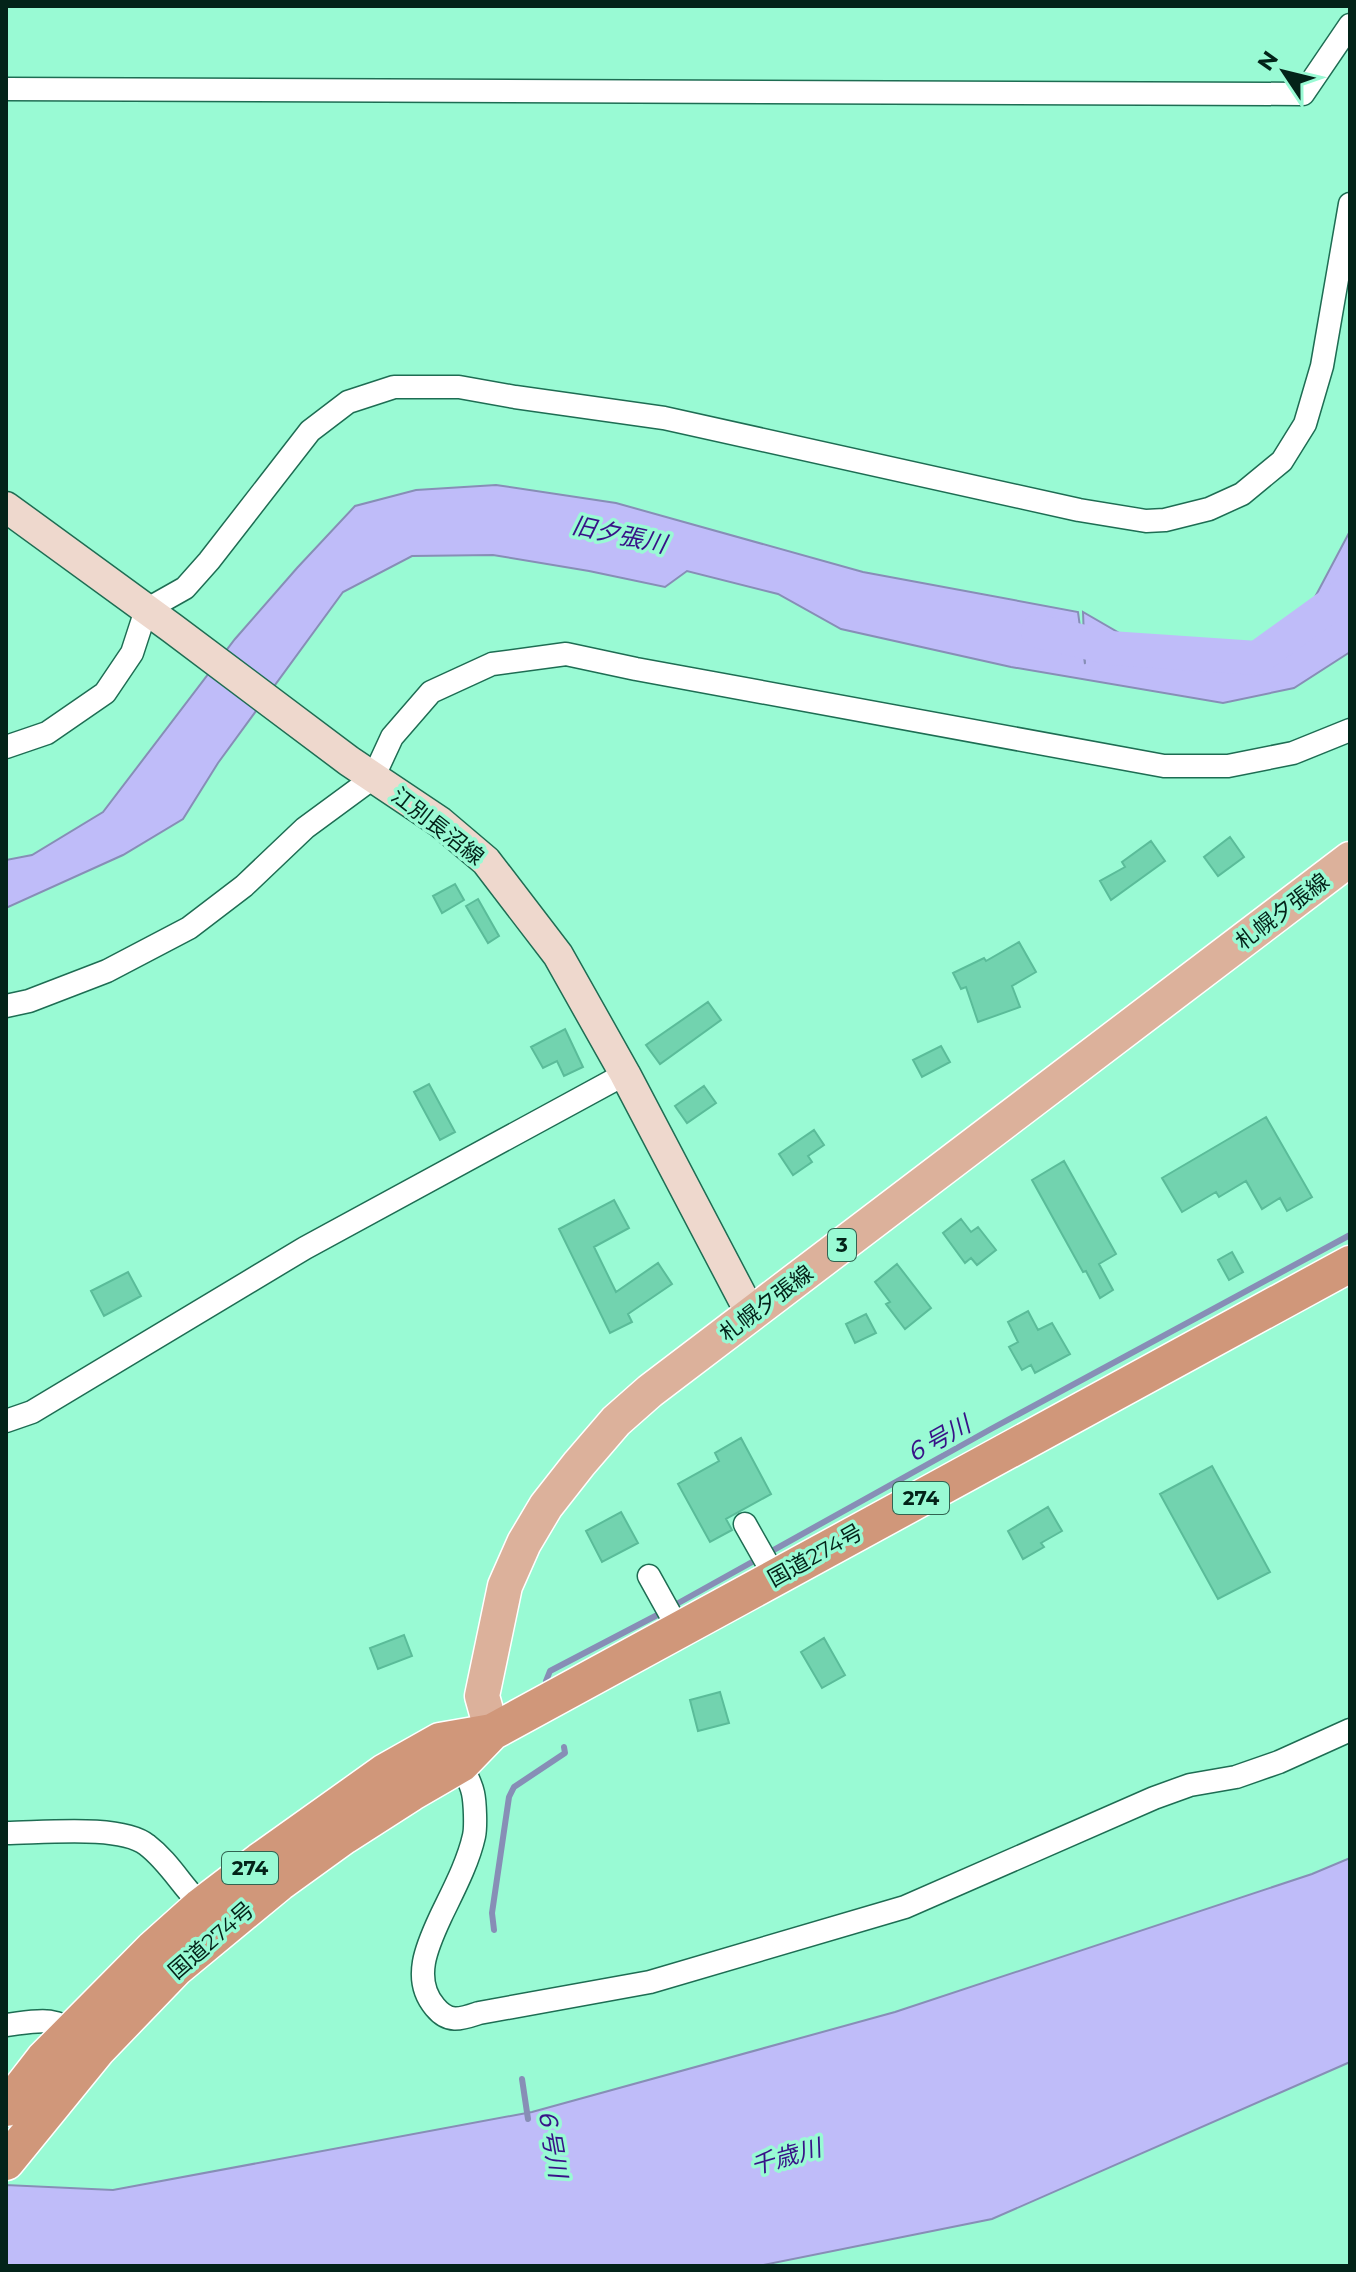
<svg xmlns="http://www.w3.org/2000/svg" width="1356" height="2272" viewBox="0 0 1356 2272" font-family="Montserrat,'Noto Sans JP',sans-serif">
  <style>
    .water { fill: #bfbcf9; stroke: #878eb6; stroke-width: 2 }
    .lines { fill: none; stroke-linecap: round; stroke-linejoin: round }
    .stream { stroke: #878eb6; stroke-width: 6 }
    .river { stroke: #bfbcf9; stroke-width: 34 }
    .building { fill: #72d3af; stroke: #5abc99; stroke-width: 2 }
    .minor-casing { stroke: #1e6d53; stroke-width: 25 }
    .secondary-casing { stroke: #1e6d53; stroke-width: 33 }
    .primary-casing { stroke: #fff; stroke-width: 37 }
    .trunk-casing { stroke: #fff; stroke-width: 39 }
    .minor { stroke: #fff; stroke-width: 22 }
    .secondary { stroke: #eed8cd; stroke-width: 30 }
    .primary { stroke: #dcb19b; stroke-width: 34 }
    .trunk { stroke: #d0977a; stroke-width: 36 }
    .labels { text-anchor: middle; stroke-width: 7; stroke-linejoin: round; paint-order: stroke }
    .shield { fill: #99fad4; stroke: #306451; stroke-width: 2 }
    .shield-label { font-size: 20px; font-weight: bold; fill: #032319 }
    .street-label { font-size: 22px; fill: #032319; stroke: #99fad4 }
    .water-label { font-size: 24px; font-style: italic; fill: #381287; stroke: #99fad4 }
  </style>
  <rect width="100%" height="100%" fill="#99fad4"/>
  <path class="water" d="M 496,485 L 616,503 L 863,572 L 1078,612 L 1085,664 L 1083,612 L 1173,664 L 1222,666 L 1305,616 L 1350,531 L 1350,652 L 1294,688 L 1223,703 L 1011,667 L 841,629 L 778,594 L 687,571 L 665,587 L 589,571 L 493,555 L 412,556 L 343,592 L 218,763 L 183,819 L 123,855 L 6,908 L 6,860 L 32,855 L 103,812 L 235,639 L 297,568 L 355,506 L 416,490 Z
    M 1350,1858 L 1350,2062 L 992,2219 L 758,2266 L 6,2266 L 6,2185 L 113,2190 L 532,2112 L 895,2012 L 1312,1874 Z"/>
  <g class="lines">
    <path class="stream" d="M 673,1606 L 991,1429 L 1350,1235
      M 546,1681 L 550,1671 L 663,1612
      M 494,1930 L 492,1913 L 509,1797 L 514,1787 L 565,1753 L 564,1747
      M 522,2079 L 528,2119"/>
    <path class="river" d="M 1038,631 L 1110,648 L 1257,658 L 1350,591"/>
  </g>
  <path class="building" d="M 1230,837 L 1244,857 L 1218,876 L 1204,857 Z
    M 1151,841 L 1165,861 L 1111,900 L 1100,881 L 1125,867 L 1122,862 Z
    M 455,884 L 464,900 L 442,913 L 433,896 Z
    M 478,899 L 499,936 L 488,943 L 466,906 Z
    M 1019,942 L 1036,972 L 1012,986 L 1020,1007 L 978,1022 L 966,987 L 961,989 L 953,973 L 984,958 L 986,961 Z
    M 708,1002 L 721,1020 L 660,1064 L 646,1045 Z
    M 565,1029 L 583,1067 L 564,1076 L 557,1061 L 543,1068 L 531,1047 Z
    M 941,1046 L 950,1062 L 922,1077 L 913,1060 Z
    M 429,1084 L 455,1132 L 440,1140 L 414,1092 Z
    M 704,1086 L 716,1103 L 687,1123 L 675,1106 Z
    M 1266,1117 L 1312,1197 L 1287,1211 L 1280,1198 L 1262,1209 L 1246,1181 L 1219,1197 L 1216,1192 L 1182,1212 L 1162,1178 Z
    M 814,1130 L 824,1145 L 808,1156 L 812,1162 L 793,1175 L 779,1154 Z
    M 1064,1161 L 1116,1254 L 1099,1264 L 1113,1290 L 1100,1298 L 1086,1271 L 1083,1272 L 1032,1180 Z
    M 614,1200 L 629,1228 L 594,1247 L 616,1292 L 658,1263 L 672,1284 L 628,1314 L 632,1322 L 610,1333 L 559,1229 Z
    M 961,1219 L 971,1232 L 978,1227 L 996,1250 L 977,1265 L 971,1258 L 965,1263 L 943,1233 Z
    M 1232,1252 L 1243,1272 L 1229,1280 L 1218,1260 Z
    M 897,1264 L 931,1308 L 905,1329 L 886,1304 L 890,1302 L 875,1282 Z
    M 128,1272 L 141,1296 L 104,1316 L 91,1291 Z
    M 1028,1311 L 1038,1330 L 1052,1323 L 1070,1354 L 1035,1373 L 1031,1365 L 1022,1370 L 1009,1347 L 1018,1342 L 1008,1322 Z
    M 866,1314 L 876,1333 L 855,1343 L 846,1324 Z
    M 741,1438 L 771,1494 L 726,1519 L 732,1530 L 710,1542 L 678,1484 L 719,1461 L 715,1453 Z
    M 1212,1466 L 1270,1572 L 1218,1599 L 1160,1494 Z
    M 1048,1507 L 1062,1531 L 1041,1543 L 1044,1547 L 1023,1559 L 1008,1531 Z
    M 621,1512 L 638,1543 L 602,1562 L 586,1531 Z
    M 404,1635 L 412,1656 L 378,1669 L 370,1648 Z
    M 824,1638 L 845,1675 L 822,1688 L 801,1652 Z
    M 720,1692 L 729,1723 L 698,1731 L 690,1700 Z"/>
  <g class="lines">
    <defs>
      <path id="minor" d="M 6,89 L 1303,94 L 1350,25
        M 6,747 L 47,733 L 105,693 L 132,653 L 146,610 L 185,588 L 209,561 L 310,431 L 348,402 L 394,387 L 459,387 L 515,397 L 664,418 L 1079,510 L 1146,521 L 1165,520 L 1209,509 L 1242,494 L 1282,461 L 1305,424 L 1322,366 L 1350,204
        M 6,1006 L 29,1001 L 107,971 L 189,928 L 244,886 L 305,828 L 373,778 L 392,737 L 431,692 L 492,664 L 566,654 L 636,669 L 1164,766 L 1228,766 L 1293,753 L 1350,730
        M 6,1421 L 32,1412 L 305,1248 L 625,1074
        M 745,1524 L 775,1577
        M 649,1576 L 679,1630
        M 461,1764 C 465,1773 471,1783 473,1793 C 475,1802 476,1827 474,1836 C 468,1863 453,1891 441,1916 C 428,1944 411,1979 435,2007 C 449,2024 461,2019 479,2013 L 650,1982 L 905,1907 L 1154,1798 L 1190,1785 L 1236,1777 L 1279,1762 L 1350,1730
        M 6,1833 C 40,1833 121,1824 147,1845 C 172,1864 186,1894 210,1913
        M 6,2025 C 38,2021 53,2015 81,2036"/>
      <path id="secondary" d="M 6,507 L 172,628 L 349,761 L 440,822 L 486,861 L 558,955 L 625,1074 L 751,1314"/>
      <path id="primary" d="M 492,1732 L 482,1696 L 505,1586 L 524,1543 L 546,1506 L 579,1464 L 616,1421 L 650,1391 L 1350,859"/>
      <path id="trunk" d="M 6,2108 L 44,2059 L 153,1949 L 201,1906 L 260,1861 L 385,1772 L 440,1741 L 492,1732
        M 6,2162 L 98,2049 L 176,1968 L 279,1883 L 344,1836 L 411,1793 L 461,1764 L 492,1732 L 1350,1264"/>
    </defs>
    <use href="#minor" class="minor-casing"/>
    <use href="#secondary" class="secondary-casing"/>
    <use href="#primary" class="primary-casing"/>
    <use href="#trunk" class="trunk-casing"/>
    <use href="#minor" class="minor"/>
    <use href="#secondary" class="secondary"/>
    <use href="#primary" class="primary"/>
    <use href="#trunk" class="trunk"/>
  </g>
  <g class="labels">
    <g class="shield">
      <rect x="828" y="1229" width="28" height="32" rx="6"/>
      <rect x="893" y="1482" width="56" height="32" rx="6"/>
      <rect x="222" y="1852" width="56" height="32" rx="6"/>
    </g>
    <g class="shield-label">
      <text x="842" y="1252">3</text>
      <text x="921" y="1505">274</text>
      <text x="250" y="1875">274</text>
    </g>
    <g class="street-label">
      <text transform="translate(438 826) rotate(38)" y="8">江別長沼線</text>
      <text transform="translate(1282 911) rotate(-37)" y="8">札幌夕張線</text>
      <text transform="translate(766 1303) rotate(-37)" y="8">札幌夕張線</text>
      <text transform="translate(815 1555) rotate(-29)" y="8">国道274号</text>
      <text transform="translate(211 1940) rotate(-41)" y="8">国道274号</text>
    </g>
    <g class="water-label">
      <text transform="translate(619 535) rotate(12)" y="8">旧夕張川</text>
      <text transform="translate(937 1440) rotate(-29)" y="8">６号川</text>
      <text transform="translate(552 2142) rotate(80)" y="8">６号川</text>
      <text transform="translate(786 2157) rotate(-16)" y="8">千歳川</text>
    </g>
  </g>
  <rect width="1356" height="2272" fill="none" stroke="#032319" stroke-width="16"/>
  <g transform="translate(1284 72) rotate(305)" stroke="#99fad4" stroke-width="6" paint-order="stroke">
  <path d="M0-6L14 30L0 20L-14 30Z" fill="#032319"/>
  <text y="-12" font-size="22" font-weight="bold" text-anchor="middle" fill="#032319">N</text>
  </g>
</svg>
